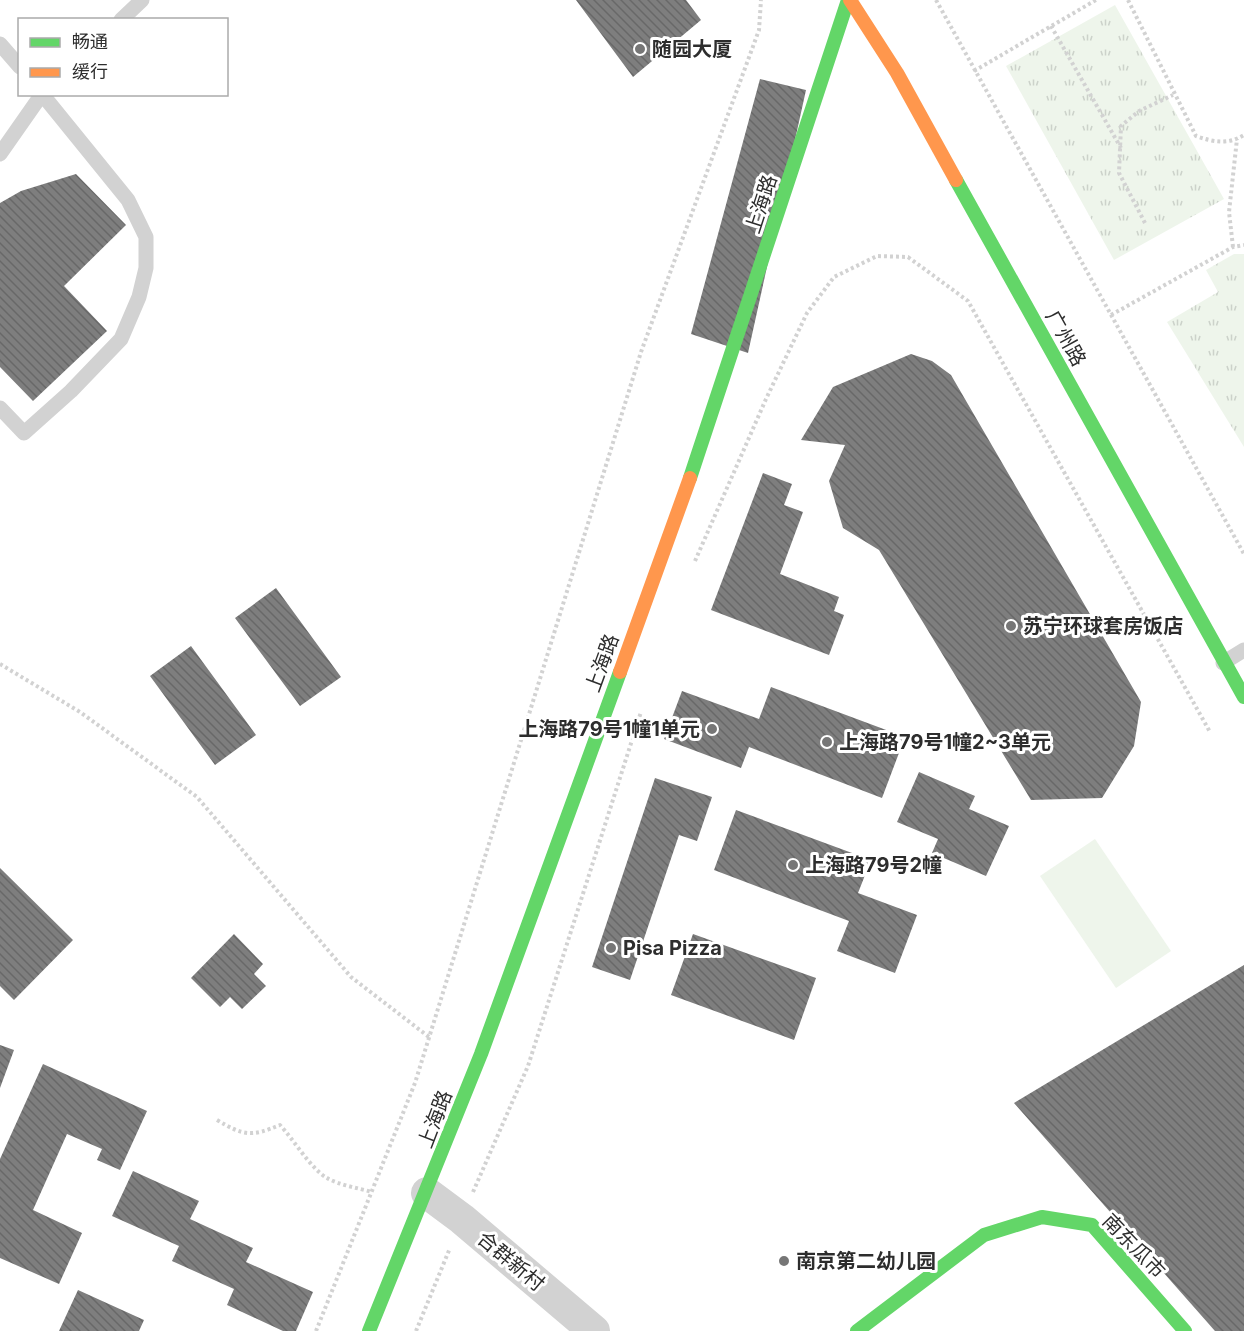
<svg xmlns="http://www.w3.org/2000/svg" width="1244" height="1331" viewBox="0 0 1244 1331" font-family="Inter,'Noto Sans SC',sans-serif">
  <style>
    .grass { fill: url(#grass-tufts) }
    .pitch { fill: #eef5eb }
    .building { fill: url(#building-back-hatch) }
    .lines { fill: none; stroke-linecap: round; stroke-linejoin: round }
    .path { stroke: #d2d2d2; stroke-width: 4; stroke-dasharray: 3 3; stroke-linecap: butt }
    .lane { stroke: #d2d2d2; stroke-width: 15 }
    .street { stroke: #d2d2d2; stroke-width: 32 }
    .fast { stroke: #63d668; stroke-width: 14 }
    .slow { stroke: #ff974d; stroke-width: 14 }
    .poi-dot { fill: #767676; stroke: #fff; stroke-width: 2 }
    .labels { text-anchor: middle; stroke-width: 6; stroke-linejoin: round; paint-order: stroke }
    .poi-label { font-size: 20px; font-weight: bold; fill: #2d2d2d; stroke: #fff; text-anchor: start }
    .street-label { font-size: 20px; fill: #2d2d2d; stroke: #fff }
  </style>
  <defs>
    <pattern id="grass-tufts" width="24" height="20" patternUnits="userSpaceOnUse" patternTransform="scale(1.5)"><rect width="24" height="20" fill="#eef5eb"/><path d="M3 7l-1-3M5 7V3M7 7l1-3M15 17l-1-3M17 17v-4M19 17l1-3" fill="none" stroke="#ccd2ca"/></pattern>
    <pattern id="building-back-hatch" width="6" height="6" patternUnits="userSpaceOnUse" patternTransform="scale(1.5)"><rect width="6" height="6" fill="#7e7e7e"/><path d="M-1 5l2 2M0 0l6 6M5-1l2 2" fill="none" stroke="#686868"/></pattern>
  </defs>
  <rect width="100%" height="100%" fill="#fff"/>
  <path class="grass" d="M 1115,5 L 1224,199 L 1114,260 L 1006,66 Z
    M 1234,254 L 1244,254 L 1244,447 L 1167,322 L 1218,292 L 1206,270 Z"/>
  <path class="pitch" d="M 1095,839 L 1171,951 L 1116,988 L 1040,876 Z"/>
  <path class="building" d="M 576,0 L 686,0 L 701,20 L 633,77 Z
    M 760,79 L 806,90 L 748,353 L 691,334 Z
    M 76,174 L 126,225 L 64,286 L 107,331 L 33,401 L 0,367 L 0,203 L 21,191 Z
    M 911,354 L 932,361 L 951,375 L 1141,702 L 1134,746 L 1102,798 L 1031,800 L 879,550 L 843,528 L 829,481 L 845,445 L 801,440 L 833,387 Z
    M 763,473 L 792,484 L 784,505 L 803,512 L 780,574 L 839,597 L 834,611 L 844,615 L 829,655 L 711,610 Z
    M 276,588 L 341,677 L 300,706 L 235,618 Z
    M 191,646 L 256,735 L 215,765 L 150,676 Z
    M 771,687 L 905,737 L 882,798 L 749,747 L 741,768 L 664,739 L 682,691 L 759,719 Z
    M 919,772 L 975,796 L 969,809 L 1009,826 L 986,876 L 932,853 L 938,839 L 897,822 Z
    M 655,778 L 712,797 L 697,841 L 679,835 L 630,980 L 592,967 Z
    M 736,810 L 871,860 L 858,893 L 917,915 L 895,973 L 837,951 L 849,921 L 714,870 Z
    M 0,868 L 73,940 L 14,1000 L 0,986 Z
    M 234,934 L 263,964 L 254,974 L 266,986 L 242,1009 L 230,997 L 220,1007 L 191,978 Z
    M 693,934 L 816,978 L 794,1040 L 671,995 Z
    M 1244,965 L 1244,1331 L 1215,1331 L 1014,1103 Z
    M 0,1045 L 14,1050 L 0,1088 Z
    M 43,1064 L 147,1111 L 120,1170 L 97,1160 L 102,1149 L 67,1134 L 33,1210 L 82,1233 L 59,1284 L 0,1258 L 0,1159 Z
    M 133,1171 L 199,1201 L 190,1219 L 253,1248 L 246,1262 L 313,1292 L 296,1331 L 283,1331 L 227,1305 L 234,1289 L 172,1261 L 179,1246 L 112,1216 Z
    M 78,1290 L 144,1320 L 139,1331 L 59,1331 Z"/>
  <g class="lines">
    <path class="path" d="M 936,0 L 1244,554
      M 1128,0 L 1196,136 C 1213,142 1228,145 1244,135
      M 1051,26 L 1121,148
      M 974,71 L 1096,0
      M 1145,223 L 1119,173 L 1121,126 L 1139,111 L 1173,95
      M 1233,247 L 1229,212 L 1237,139
      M 1111,315 L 1233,247 L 1244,245
      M 695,561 L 766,399 L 807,313 L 834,277 L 877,256 L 908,257 L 968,301 L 1210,732
      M 0,664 L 80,712 L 197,797 L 351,977 L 429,1037
      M 217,1120 C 244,1136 251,1137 280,1125 C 294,1140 311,1169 327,1178 C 339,1185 358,1188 372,1192
      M 473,1192 L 528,1066 L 641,712
      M 316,1331 L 415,1083 L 641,352 L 759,30 L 761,0
      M 416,1331 L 450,1248"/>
    <path class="lane" d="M 121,20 L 142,0
      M 0,44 L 20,67
      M 0,154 L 42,94
      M 0,408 L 24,433 L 71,391 L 121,339 L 139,297 L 146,268 L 146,237 L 128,200 L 42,94
      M 1223,663 L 1244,650"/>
    <path class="street" d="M 427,1193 L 462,1219 L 594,1331"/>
    <path class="fast" d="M 956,180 L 1244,697
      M 690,478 L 848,0
      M 369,1331 L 481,1054 L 620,672
      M 857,1331 L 984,1235 L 1042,1217 L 1092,1225 L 1185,1331"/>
    <path class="slow" d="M 850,0 L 897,73 L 956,180
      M 620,672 L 690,478"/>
  </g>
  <g class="poi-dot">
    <circle cx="640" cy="49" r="6"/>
    <circle cx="1011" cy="626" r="6"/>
    <circle cx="712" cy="729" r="6"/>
    <circle cx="827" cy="742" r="6"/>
    <circle cx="793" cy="865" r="6"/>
    <circle cx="611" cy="948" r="6"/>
    <circle cx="784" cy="1261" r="6"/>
  </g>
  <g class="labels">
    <g class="poi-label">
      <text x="652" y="56">随园大厦</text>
      <text x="1023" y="633">苏宁环球套房饭店</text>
      <text x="700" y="736" text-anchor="end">上海路79号1幢1单元</text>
      <text x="839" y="749">上海路79号1幢2~3单元</text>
      <text x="805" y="872">上海路79号2幢</text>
      <text x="623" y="955">Pisa Pizza</text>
      <text x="796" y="1268">南京第二幼儿园</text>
    </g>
    <g class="street-label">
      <text transform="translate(761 204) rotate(-72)" y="7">上海路</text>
      <text transform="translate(1066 338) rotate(61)" y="7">广州路</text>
      <text transform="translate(602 663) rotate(-70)" y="7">上海路</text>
      <text transform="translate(435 1119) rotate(-69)" y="7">上海路</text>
      <text transform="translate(1134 1246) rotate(46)" y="7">南东瓜市</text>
      <text transform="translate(511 1261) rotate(40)" y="7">合群新村</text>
    </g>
  </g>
  <rect x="18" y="18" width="210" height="78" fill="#ffffff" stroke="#ababab" stroke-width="1.5"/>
  <rect x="30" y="38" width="30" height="9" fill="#63d668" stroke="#ababab" stroke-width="1.5"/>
  <text x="72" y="48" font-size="18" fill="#2d2d2d">畅通</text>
  <rect x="30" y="68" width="30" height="9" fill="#ff974d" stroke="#ababab" stroke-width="1.5"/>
  <text x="72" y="78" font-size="18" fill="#2d2d2d">缓行</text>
</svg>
